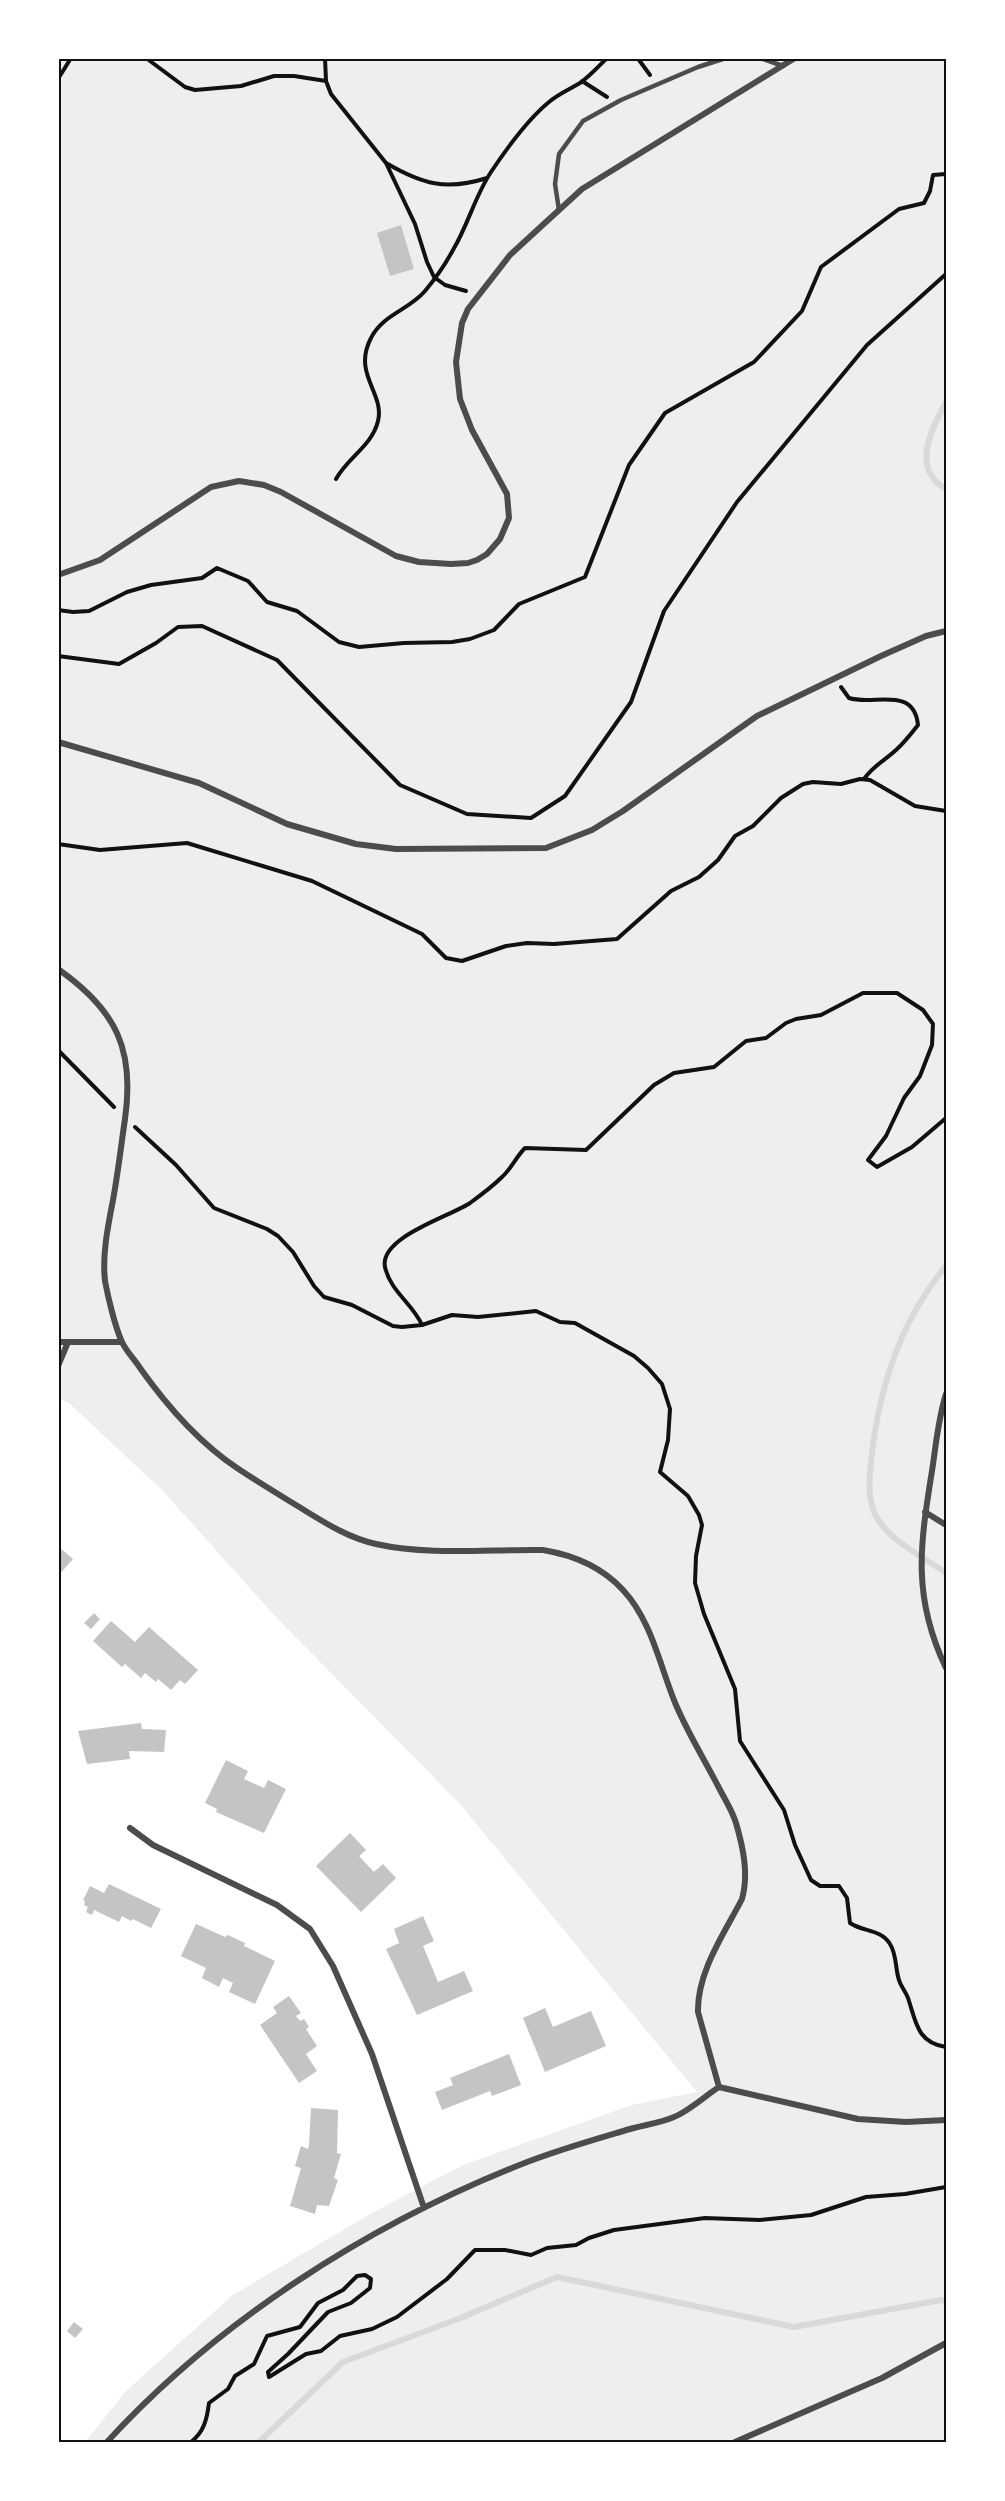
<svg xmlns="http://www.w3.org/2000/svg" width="1005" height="2501" viewBox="0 0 1005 2501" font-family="Lato,sans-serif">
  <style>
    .green { fill: #eee }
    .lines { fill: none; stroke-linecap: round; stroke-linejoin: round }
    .stream { stroke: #d9d9d9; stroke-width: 6 }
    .building { fill: #c4c4c4 }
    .path { stroke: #111; stroke-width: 4 }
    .service { stroke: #4c4c4c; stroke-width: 4.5 }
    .minor { stroke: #4c4c4c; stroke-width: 6 }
    .neatline { fill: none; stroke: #111; stroke-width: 2 }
  </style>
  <rect width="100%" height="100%" fill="#fff"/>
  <path class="green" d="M 59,59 L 946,59 L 946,2442 L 85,2442 L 127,2390 L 233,2295 L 372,2213 L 463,2165 L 632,2105 L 697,2092 L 460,1804 L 275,1616 L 162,1490 L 69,1403 L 59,1398 Z"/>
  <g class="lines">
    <path class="stream" d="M 946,402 C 932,428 910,469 946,489
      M 946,1266 C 901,1320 880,1384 872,1453 C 870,1473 866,1497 876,1516 C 889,1541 924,1557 946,1573
      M 259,2442 L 343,2362 L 458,2319 L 557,2277 L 794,2327 L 941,2300 L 946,2301"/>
  </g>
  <path class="building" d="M 401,225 L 414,269 L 390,276 L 377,233 Z
    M 60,1548 L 73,1559 L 58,1576 L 58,1550 Z
    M 94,1613 L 100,1619 L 91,1629 L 84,1623 Z
    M 111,1621 L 135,1642 L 149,1627 L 198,1670 L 185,1684 L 180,1680 L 171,1690 L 158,1679 L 156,1682 L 145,1673 L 141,1678 L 125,1664 L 122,1667 L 93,1641 Z
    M 141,1723 L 142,1729 L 166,1730 L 164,1752 L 129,1751 L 130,1759 L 87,1764 L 78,1731 Z
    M 226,1760 L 248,1771 L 244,1779 L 264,1788 L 268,1780 L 286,1789 L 264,1833 L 216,1812 L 217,1809 L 205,1803 Z
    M 350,1833 L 366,1850 L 359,1856 L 374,1872 L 383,1864 L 396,1878 L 361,1912 L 316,1866 Z
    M 109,1884 L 161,1909 L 151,1928 L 133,1919 L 131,1921 L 122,1916 L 119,1922 L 94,1910 L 92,1915 L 86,1912 L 88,1907 L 84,1905 L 85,1901 L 83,1900 L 90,1886 L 104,1893 Z
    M 423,1916 L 434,1941 L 423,1946 L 438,1982 L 464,1971 L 473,1991 L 417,2015 L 386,1949 L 399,1943 L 394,1929 Z
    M 196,1924 L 225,1937 L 228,1935 L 245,1943 L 244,1946 L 275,1961 L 255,2004 L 229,1992 L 233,1983 L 223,1978 L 219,1987 L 202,1978 L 206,1968 L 181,1956 Z
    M 289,1996 L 301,2013 L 296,2016 L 300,2021 L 304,2019 L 309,2027 L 306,2029 L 317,2046 L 306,2054 L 317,2071 L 299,2083 L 260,2025 L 277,2013 L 273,2007 Z
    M 545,2008 L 553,2027 L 591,2011 L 606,2046 L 545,2072 L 523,2018 Z
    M 509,2054 L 521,2085 L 492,2096 L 490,2091 L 442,2110 L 435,2092 L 453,2085 L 450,2078 Z
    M 311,2108 L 338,2110 L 337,2153 L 341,2154 L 334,2178 L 338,2180 L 329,2206 L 317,2205 L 315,2214 L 290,2206 L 301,2168 L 295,2166 L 301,2146 L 308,2149 L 309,2145 Z
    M 74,2322 L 83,2329 L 75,2338 L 67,2331 Z"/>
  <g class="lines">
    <path class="path" d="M 146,58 L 185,87 L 195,90 L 241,86 L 274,76 L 294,76 L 326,81
      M 325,58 L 326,81 L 331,94 L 386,163 L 415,224 L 427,262 L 434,277 L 445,285 L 466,291
      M 642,58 L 639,60 L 650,75
      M 58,79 L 71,58
      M 582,81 L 607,97
      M 386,163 C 422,184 446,191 487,178
      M 336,479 C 348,457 372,446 378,421 C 385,393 352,374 371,338 C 382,315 409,310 425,291 C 435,279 446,263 453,250 C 468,225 475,196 491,172 C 507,148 527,120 549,102 C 558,94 570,89 580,83 C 590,76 598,67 607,58
      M 58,610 L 73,612 L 89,611 L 127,592 L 151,585 L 202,578 L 217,568 L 248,581 L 267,602 L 297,611 L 339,642 L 359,647 L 404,643 L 452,642 L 470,639 L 494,630 L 519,604 L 585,577 L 629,465 L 665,413 L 754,362 L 802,311 L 821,267 L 899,209 L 924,203 L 930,191 L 933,175 L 946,174
      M 58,656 L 119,664 L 156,643 L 178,627 L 202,626 L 277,660 L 400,785 L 467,814 L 531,818 L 565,796 L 631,702 L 664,611 L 737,502 L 867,345 L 946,274
      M 841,687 L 849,698 C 873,706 914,685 918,725 C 911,734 904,743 896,750 C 884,761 873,766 864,779
      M 58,844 L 100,850 L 187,843 L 312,881 L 422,934 L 446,958 L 462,961 L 506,946 L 527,943 L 554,944 L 617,939 L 671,891 L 699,877 L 718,860 L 735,836 L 753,826 L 781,798 L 803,784 L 813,782 L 841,784 L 860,779 L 870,780 L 915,806 L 946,811
      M 58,1050 L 114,1107
      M 135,1127 L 176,1165 L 214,1208 L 267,1229 L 278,1236 L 293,1252 L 314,1286 L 324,1297 L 352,1305 L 393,1326 L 402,1327 L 422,1325 L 452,1315 L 478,1317 L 536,1311 L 560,1322 L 575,1323 L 634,1356 L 648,1368 L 662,1384 L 670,1409 L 668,1440 L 660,1472 L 688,1496 L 699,1515 L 702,1525 L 696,1556 L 695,1583 L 704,1614 L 735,1689 L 740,1741 L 784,1810 L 795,1845 L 811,1880 L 820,1886 L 839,1886 L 847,1898 L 850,1923 C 863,1932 881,1929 890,1944 C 897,1955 895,1968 899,1980 C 901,1987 907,1993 909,2001 C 916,2023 918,2043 946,2047
      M 422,1325 C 413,1304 390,1291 385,1267 C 379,1237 451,1216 470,1203 C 481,1195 493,1186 502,1177 C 511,1169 516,1157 525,1148 L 586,1150 L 654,1085 L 674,1073 L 714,1067 L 746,1041 L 766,1038 L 786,1023 L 796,1019 L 821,1015 L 863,993 L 897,993 L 923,1010 L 933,1024 L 932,1045 L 920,1076 L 904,1098 L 886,1136 L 868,1160 L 877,1167 L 912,1147 L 946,1118
      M 191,2442 C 204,2432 207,2419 209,2403 L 228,2389 L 235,2376 L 254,2364 L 267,2336 L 300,2327 L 318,2303 L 343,2290 L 357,2276 L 365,2275 L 371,2279 L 370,2288 L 351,2303 L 328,2312 L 288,2354 L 268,2372 L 269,2377 L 306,2354 L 321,2351 L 340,2336 L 372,2329 L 397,2317 L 447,2279 L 475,2250 L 505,2250 L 531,2255 L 547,2248 L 576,2245 L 589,2238 L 614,2230 L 705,2218 L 760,2220 L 811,2215 L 866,2197 L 905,2194 L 946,2187"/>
    <path class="service" d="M 760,58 L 783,66
      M 559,210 L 555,184 L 559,154 L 583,121 L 621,100 L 698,67 L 726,58"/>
    <path class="minor" d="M 58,575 L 100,560 L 211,487 L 239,481 L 264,485 L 281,492 L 396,556 L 419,562 L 451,564 L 468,563 L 477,560 L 487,554 L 500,539 L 509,518 L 507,494 L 472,430 L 460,399 L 456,362 L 462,323 L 468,309 L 510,255 L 582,189 L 795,58
      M 58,742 L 199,783 L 287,824 L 356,844 L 396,849 L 546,848 L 592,830 L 623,811 L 757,716 L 881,656 L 926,636 L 946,631
      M 58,969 C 116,1010 135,1049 125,1119 C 121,1146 118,1173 113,1200 C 108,1226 102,1254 105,1281 C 108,1297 115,1327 122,1342 C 126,1351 135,1360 140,1368 C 167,1406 198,1442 237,1468 C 255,1480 273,1491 291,1502 C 318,1518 344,1537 376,1544 C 430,1556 488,1549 543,1550 C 573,1555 602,1567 623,1590 C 652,1621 660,1667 676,1705 C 688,1733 704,1759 718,1786 C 724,1798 732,1810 736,1823 C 743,1847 749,1874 742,1899 C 724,1934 697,1972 698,2012 L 719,2087 L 858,2119 L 906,2122 L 946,2120
      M 58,1342 L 122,1342
      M 58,1366 L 68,1342
      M 946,1394 C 938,1419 936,1445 932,1471 C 920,1545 912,1597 946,1668
      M 925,1512 L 946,1525
      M 130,1828 L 153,1845 L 277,1905 L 310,1929 L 333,1966 L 372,2054 L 424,2208
      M 107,2442 C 219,2320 368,2225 522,2164 C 557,2150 593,2140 630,2129 C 644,2125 660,2123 674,2117 C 689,2111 705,2096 719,2087
      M 735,2442 L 882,2378 L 946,2343"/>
  </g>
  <rect width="1005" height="2501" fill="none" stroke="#ffffff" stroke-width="120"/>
  <rect x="60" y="60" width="885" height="2381" class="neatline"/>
</svg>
